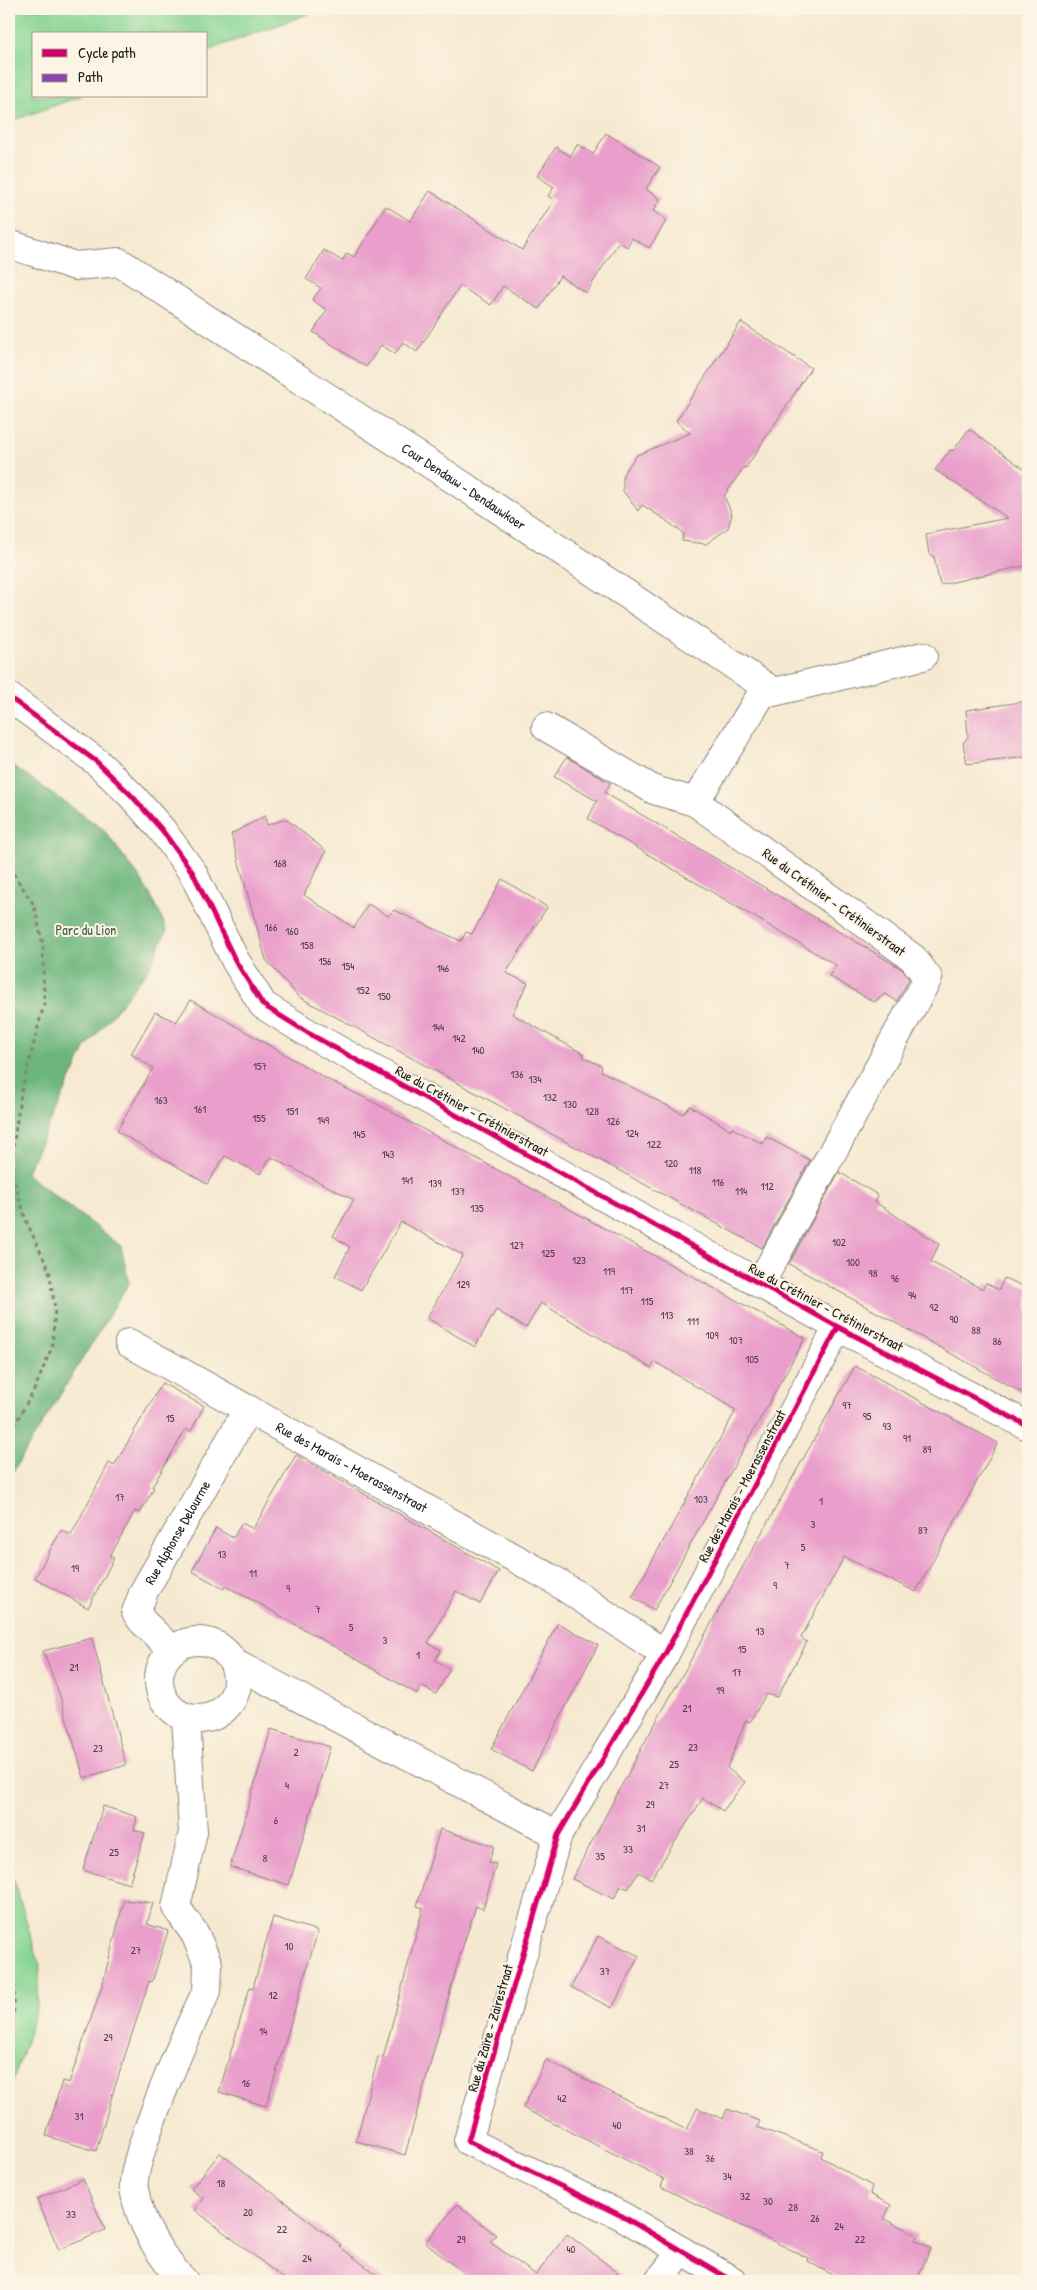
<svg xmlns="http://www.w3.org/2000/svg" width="1037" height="2290" viewBox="0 0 1037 2290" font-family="'Patrick Hand',sans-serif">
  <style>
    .green { fill: #86d493; stroke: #517858 }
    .forest { fill: #6cb67d; stroke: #44694c }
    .building { fill: #e99ecb }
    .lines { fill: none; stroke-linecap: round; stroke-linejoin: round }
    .minor-casing { stroke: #898276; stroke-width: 30 }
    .path { stroke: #898276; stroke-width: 3; stroke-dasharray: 4 4; stroke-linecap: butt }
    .minor { stroke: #fff; stroke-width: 28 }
    .quiet { stroke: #8e44ad; stroke-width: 4; stroke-dasharray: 8 4; stroke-linecap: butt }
    .cycleway-casing { stroke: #fcf5e5; stroke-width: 8 }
    .cycleway { stroke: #d6006c; stroke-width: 5 }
    .labels { text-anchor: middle; stroke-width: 4; stroke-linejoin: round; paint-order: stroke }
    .number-label { font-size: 11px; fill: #4f3c48 }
    .street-label { font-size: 14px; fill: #1c1c1c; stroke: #fcf5e5 }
    .park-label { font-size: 14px; fill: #415c46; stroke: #fcf5e5 }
  </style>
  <rect width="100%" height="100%" fill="#fcf5e5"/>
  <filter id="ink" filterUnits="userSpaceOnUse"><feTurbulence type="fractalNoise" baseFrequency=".02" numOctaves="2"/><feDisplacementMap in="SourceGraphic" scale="10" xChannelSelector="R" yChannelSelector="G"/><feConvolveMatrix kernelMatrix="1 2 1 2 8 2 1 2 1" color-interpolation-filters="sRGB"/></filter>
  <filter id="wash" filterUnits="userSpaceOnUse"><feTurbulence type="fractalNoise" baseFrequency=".0096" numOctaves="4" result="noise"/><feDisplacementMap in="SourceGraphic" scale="20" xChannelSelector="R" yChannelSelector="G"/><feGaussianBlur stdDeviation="1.12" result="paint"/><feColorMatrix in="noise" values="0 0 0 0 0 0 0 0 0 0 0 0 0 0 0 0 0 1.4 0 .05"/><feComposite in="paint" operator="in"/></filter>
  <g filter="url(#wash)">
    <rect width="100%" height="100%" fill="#f6e9d1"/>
    <path class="green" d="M 9,9 L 322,9 L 206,51 L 206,34 L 34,34 L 34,96 L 81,96 L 9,122 Z
      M 9,1864 L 40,1966 L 37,2007 L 9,2093 Z"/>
    <path class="forest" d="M 9,763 L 103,829 L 140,878 L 155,903 L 167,930 L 148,970 L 85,1049 L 26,1174 L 121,1246 L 129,1283 L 9,1478 Z"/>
    <g id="blocks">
      <path class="building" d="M 606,133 L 660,167 L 646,189 L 660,199 L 653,211 L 667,220 L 649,248 L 632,238 L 627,247 L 619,242 L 586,293 L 560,276 L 539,309 L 503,286 L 491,305 L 460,286 L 417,352 L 403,342 L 395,354 L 381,345 L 366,367 L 313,332 L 327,310 L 312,300 L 321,288 L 306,279 L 324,250 L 342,261 L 347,253 L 354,257 L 386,206 L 410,221 L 430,191 L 522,250 L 554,200 L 548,196 L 554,187 L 537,176 L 556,147 L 570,156 L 578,144 L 593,154 Z
        M 741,322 L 811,368 L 746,468 L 744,467 L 724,496 L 732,514 L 728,528 L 706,544 L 682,541 L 683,533 L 664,519 L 642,505 L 638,511 L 623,491 L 623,474 L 637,455 L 690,433 L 676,421 Z
        M 969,429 L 1028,472 L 1028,565 L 940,585 L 934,557 L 929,554 L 926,534 L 1008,518 L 935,470 L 950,450 L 953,451 Z
        M 1028,701 L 1028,757 L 967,764 L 963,743 L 968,737 L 966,710 Z
        M 567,757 L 610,783 L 605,793 L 902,969 L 909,979 L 897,1001 L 885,994 L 874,1002 L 829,976 L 836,965 L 588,819 L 597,801 L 554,777 Z
        M 265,816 L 267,825 L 286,819 L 326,851 L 304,895 L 354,928 L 368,904 L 388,916 L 394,910 L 461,941 L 466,932 L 472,934 L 502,879 L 547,907 L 506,973 L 528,983 L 512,1014 L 584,1054 L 583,1057 L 602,1066 L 601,1071 L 683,1114 L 690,1106 L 731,1130 L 732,1128 L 763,1144 L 766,1137 L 810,1160 L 762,1248 L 299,997 L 266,960 L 231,834 Z
        M 191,1000 L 327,1079 L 377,1104 L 805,1338 L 654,1610 L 632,1597 L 736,1410 L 655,1362 L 651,1368 L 541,1303 L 526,1328 L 496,1310 L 475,1347 L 427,1318 L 463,1255 L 401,1222 L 361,1290 L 335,1276 L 350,1247 L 333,1236 L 354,1200 L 271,1157 L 260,1174 L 225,1156 L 207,1184 L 117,1131 L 153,1068 L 131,1054 L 155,1012 L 176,1022 Z
        M 839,1172 L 878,1195 L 875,1202 L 939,1244 L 931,1262 L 982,1289 L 986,1283 L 999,1290 L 1004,1278 L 1028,1288 L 1028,1396 L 789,1264 Z
        M 855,1366 L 998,1443 L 916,1592 L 844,1557 L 801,1638 L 807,1642 L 777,1697 L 766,1694 L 750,1722 L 746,1720 L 727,1768 L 745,1782 L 723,1811 L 703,1798 L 651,1879 L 639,1872 L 628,1889 L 621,1886 L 614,1899 L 572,1879 L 641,1749 Z
        M 162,1383 L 204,1406 L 191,1431 L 186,1429 L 152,1487 L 154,1488 L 140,1513 L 135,1511 L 110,1556 L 114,1558 L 88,1608 L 35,1578 L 61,1530 L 71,1535 L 109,1463 L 114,1466 Z
        M 296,1455 L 499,1571 L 480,1604 L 456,1591 L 428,1643 L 441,1650 L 435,1660 L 450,1669 L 436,1694 L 421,1686 L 417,1694 L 260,1604 L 225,1586 L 224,1589 L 192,1571 L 216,1528 L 233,1538 L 242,1523 L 253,1529 Z
        M 558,1623 L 598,1645 L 532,1771 L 491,1749 Z
        M 92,1638 L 126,1765 L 84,1778 L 60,1696 L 43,1651 Z
        M 271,1729 L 330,1747 L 289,1885 L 230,1867 Z
        M 103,1806 L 137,1817 L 134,1830 L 145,1833 L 129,1884 L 83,1870 Z
        M 440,1829 L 494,1846 L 489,1862 L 496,1864 L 483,1909 L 476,1906 L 460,1955 L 405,2155 L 356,2141 L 378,2057 L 383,2058 L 423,1908 L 417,1906 Z
        M 124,1900 L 153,1903 L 147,1924 L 168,1931 L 152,1982 L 149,1981 L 112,2096 L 96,2151 L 46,2136 L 62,2081 L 69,2083 L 102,1986 Z
        M 273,1917 L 318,1931 L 266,2106 L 219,2092 L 250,1987 L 253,1988 Z
        M 598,1936 L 639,1956 L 612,2008 L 571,1987 Z
        M 546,2060 L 687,2130 L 697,2108 L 723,2119 L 727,2109 L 760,2121 L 757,2127 L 823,2151 L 821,2157 L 872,2186 L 870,2194 L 891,2205 L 884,2219 L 917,2235 L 915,2240 L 931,2248 L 916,2281 L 844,2281 L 807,2261 L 808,2258 L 661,2187 L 664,2179 L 523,2108 Z
        M 220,2153 L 341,2245 L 340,2247 L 385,2281 L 287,2281 L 195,2210 L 203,2198 L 191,2189 Z
        M 83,2179 L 105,2230 L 59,2250 L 37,2199 Z
        M 457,2204 L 496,2235 L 490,2242 L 536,2275 L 567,2234 L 629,2281 L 474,2281 L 425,2243 Z"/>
    </g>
  </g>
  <g filter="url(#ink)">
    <use href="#blocks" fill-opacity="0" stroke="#898276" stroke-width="1"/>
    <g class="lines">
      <defs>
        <g id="minor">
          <path id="s1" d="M 9,244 L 75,266 L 119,262 L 447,475 L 774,692 L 923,656"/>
          <path d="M 9,697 L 97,762 L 132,796 L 162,830 L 193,873 L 235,960 L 263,1005 L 308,1033 L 838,1327 L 1028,1426"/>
          <path d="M 546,727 L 654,790 L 695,802"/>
          <path d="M 760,1284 L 928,978 L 913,958 L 695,802 L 766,687"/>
          <path id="s2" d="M 129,1343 L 554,1580 L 665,1654"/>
          <circle cx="198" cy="1680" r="39"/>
          <path id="s3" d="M 171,1649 L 142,1621 L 136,1612 L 144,1591 L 248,1409"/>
          <path d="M 234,1663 L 558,1835"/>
          <path d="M 184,2281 C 160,2257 140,2224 134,2189 C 129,2161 191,2022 207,1991 L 208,1964 L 195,1934 L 176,1907 L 193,1832 L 186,1718"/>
          <path d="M 659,2281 L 682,2251"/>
          <path d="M 733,2281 L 622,2216 L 468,2141 L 558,1835 L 665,1654 L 838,1327"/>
        </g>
      </defs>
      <use href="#minor" class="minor-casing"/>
      <path class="path" d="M 9,867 L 34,905 L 43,945 L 44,1004 L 21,1093 L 10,1168 L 27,1223 L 49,1270 L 55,1309 L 52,1347 L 35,1388 L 13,1428 L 9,1432
        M 9,1945 C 14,1973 18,2006 9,2033"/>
      <use href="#minor" class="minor"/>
      <path class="quiet" d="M 9,1989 L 14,1988"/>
      <defs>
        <path id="cycleway" d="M 9,697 L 97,762 L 132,796 L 162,830 L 193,873 L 235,960 L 263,1005 L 308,1033 L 838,1327 L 1028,1426
          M 733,2281 L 622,2216 L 468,2141 L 558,1835 L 665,1654 L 838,1327"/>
      </defs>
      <use href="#cycleway" class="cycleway-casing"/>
      <use href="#cycleway" class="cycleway"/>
    </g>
  </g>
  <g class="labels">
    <g class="number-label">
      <text x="280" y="867">168</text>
      <text x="271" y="931">166</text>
      <text x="292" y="935">160</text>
      <text x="307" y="949">158</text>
      <text x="325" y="965">156</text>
      <text x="348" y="970">154</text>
      <text x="443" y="972">146</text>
      <text x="363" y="994">152</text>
      <text x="384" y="1000">150</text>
      <text x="438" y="1031">144</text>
      <text x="459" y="1042">142</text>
      <text x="478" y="1054">140</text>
      <text x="260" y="1070">157</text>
      <text x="517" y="1078">136</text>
      <text x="535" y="1083">134</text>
      <text x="550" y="1101">132</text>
      <text x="161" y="1104">163</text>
      <text x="570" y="1108">130</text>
      <text x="200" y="1113">161</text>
      <text x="292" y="1115">151</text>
      <text x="592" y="1115">128</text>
      <text x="259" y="1122">155</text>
      <text x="323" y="1124">149</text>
      <text x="613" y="1125">126</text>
      <text x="632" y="1137">124</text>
      <text x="359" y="1138">145</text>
      <text x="654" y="1148">122</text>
      <text x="388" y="1158">143</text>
      <text x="671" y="1167">120</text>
      <text x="695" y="1174">118</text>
      <text x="407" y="1184">141</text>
      <text x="718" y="1186">116</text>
      <text x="435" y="1187">139</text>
      <text x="767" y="1190">112</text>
      <text x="458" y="1195">137</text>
      <text x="741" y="1195">114</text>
      <text x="477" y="1212">135</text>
      <text x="839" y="1246">102</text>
      <text x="517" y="1249">127</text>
      <text x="548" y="1257">125</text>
      <text x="579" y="1264">123</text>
      <text x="853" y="1266">100</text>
      <text x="609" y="1275">119</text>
      <text x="873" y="1277">98</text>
      <text x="895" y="1282">96</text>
      <text x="463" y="1288">129</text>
      <text x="627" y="1294">117</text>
      <text x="912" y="1299">94</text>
      <text x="647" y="1305">115</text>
      <text x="934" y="1311">92</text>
      <text x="667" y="1319">113</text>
      <text x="954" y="1323">90</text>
      <text x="693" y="1325">111</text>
      <text x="976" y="1334">88</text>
      <text x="712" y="1339">109</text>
      <text x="736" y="1344">107</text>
      <text x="997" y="1345">86</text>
      <text x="752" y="1363">105</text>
      <text x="847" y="1409">97</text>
      <text x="867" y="1420">95</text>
      <text x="170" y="1422">15</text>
      <text x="887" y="1430">93</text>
      <text x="907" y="1442">91</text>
      <text x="927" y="1453">89</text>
      <text x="120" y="1501">17</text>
      <text x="701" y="1503">103</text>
      <text x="821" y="1505">1</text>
      <text x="813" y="1528">3</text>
      <text x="923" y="1534">87</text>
      <text x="803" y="1551">5</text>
      <text x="222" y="1558">13</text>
      <text x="787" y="1569">7</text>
      <text x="75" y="1572">19</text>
      <text x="253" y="1577">11</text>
      <text x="775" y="1589">9</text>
      <text x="288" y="1592">9</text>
      <text x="318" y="1613">7</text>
      <text x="351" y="1631">5</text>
      <text x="760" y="1635">13</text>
      <text x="385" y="1644">3</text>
      <text x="742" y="1653">15</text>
      <text x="418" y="1659">1</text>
      <text x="74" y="1671">21</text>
      <text x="737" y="1676">17</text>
      <text x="720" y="1694">19</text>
      <text x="687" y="1712">21</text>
      <text x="693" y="1751">23</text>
      <text x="98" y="1752">23</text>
      <text x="296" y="1756">2</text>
      <text x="674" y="1768">25</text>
      <text x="287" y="1789">4</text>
      <text x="664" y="1789">27</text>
      <text x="650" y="1808">29</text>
      <text x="276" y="1824">6</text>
      <text x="641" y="1832">31</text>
      <text x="628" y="1853">33</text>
      <text x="114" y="1856">25</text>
      <text x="600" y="1860">35</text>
      <text x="265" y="1862">8</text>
      <text x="289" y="1950">10</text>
      <text x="136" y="1954">27</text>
      <text x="605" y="1975">37</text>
      <text x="273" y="1999">12</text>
      <text x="263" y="2035">14</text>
      <text x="108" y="2041">29</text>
      <text x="246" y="2087">16</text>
      <text x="562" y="2102">42</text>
      <text x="79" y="2120">31</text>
      <text x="617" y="2129">40</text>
      <text x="689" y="2155">38</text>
      <text x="710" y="2162">36</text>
      <text x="727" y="2180">34</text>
      <text x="221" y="2187">18</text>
      <text x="745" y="2200">32</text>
      <text x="768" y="2205">30</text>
      <text x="793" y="2211">28</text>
      <text x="248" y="2216">20</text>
      <text x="71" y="2218">33</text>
      <text x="815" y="2222">26</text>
      <text x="839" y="2230">24</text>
      <text x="282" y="2233">22</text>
      <text x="461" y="2243">29</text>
      <text x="860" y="2243">22</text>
      <text x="571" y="2253">40</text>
      <text x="307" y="2262">24</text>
    </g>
    <g class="street-label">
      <text dy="5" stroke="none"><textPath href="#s1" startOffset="525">Cour Dendauw - Dendauwkoer</textPath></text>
      <text transform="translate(834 902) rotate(36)" y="5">Rue du Crétinier - Crétinierstraat</text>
      <text transform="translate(472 1111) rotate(29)" y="5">Rue du Crétinier - Crétinierstraat</text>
      <text transform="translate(826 1307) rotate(28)" y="5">Rue du Crétinier - Crétinierstraat</text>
      <text dy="5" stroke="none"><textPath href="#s2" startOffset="255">Rue des Marais - Moerassenstraat</textPath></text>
      <text transform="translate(742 1486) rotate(-62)" y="5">Rue des Marais - Moerassenstraat</text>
      <text dy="5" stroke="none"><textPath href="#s3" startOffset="141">Rue Alphonse Delourme</textPath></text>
      <text transform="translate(490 2028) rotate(-74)" y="5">Rue du Zaïre - Zairestraat</text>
    </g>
    <g class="park-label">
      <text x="86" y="935">Parc du Lion</text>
    </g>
  </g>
  <rect width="1037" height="2290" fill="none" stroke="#fcf5e5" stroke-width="30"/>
  <rect x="32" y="32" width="175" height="65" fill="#fcf5e5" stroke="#a29e95"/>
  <rect x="42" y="49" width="25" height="8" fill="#d6006c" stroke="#a29e95"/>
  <text x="78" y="58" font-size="15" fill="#1c1c1c">Cycle path</text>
  <rect x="42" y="74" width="25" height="8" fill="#8e44ad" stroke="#a29e95"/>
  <text x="78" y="82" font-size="15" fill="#1c1c1c">Path</text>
</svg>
